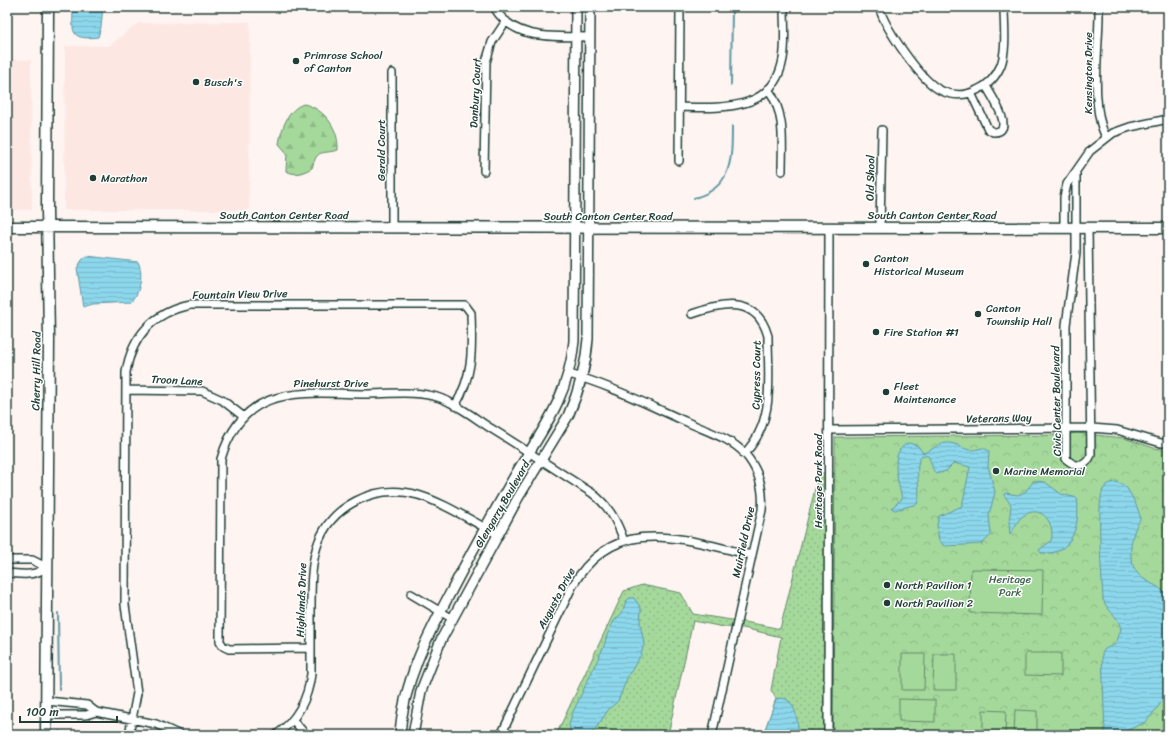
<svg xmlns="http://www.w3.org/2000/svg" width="1175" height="742" viewBox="0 0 1175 742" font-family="Sriracha,sans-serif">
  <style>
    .built { fill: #fce7e3 }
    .grass { fill: url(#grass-dots); stroke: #628a68 }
    .forest { fill: url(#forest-firs); stroke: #628a68 }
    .park { fill: url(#park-crowns); stroke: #628a68 }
    .pitch { fill: #a5d89b; stroke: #628a68 }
    .water { fill: url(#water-rules); stroke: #6099a2 }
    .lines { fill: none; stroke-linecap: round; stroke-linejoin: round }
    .stream { stroke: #6099a2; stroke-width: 2 }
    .minor-casing { stroke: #1f3d34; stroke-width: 10 }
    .tertiary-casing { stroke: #1f3d34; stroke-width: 12 }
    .secondary-casing { stroke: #1f3d34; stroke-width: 13 }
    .minor { stroke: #fff; stroke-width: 7 }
    .tertiary { stroke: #fff; stroke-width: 9 }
    .secondary { stroke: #fff; stroke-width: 10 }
    .poi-dot { fill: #1f3d34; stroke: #fff; stroke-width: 1.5 }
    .labels { text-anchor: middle; stroke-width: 3; stroke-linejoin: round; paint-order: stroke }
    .poi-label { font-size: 11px; fill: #1f3d34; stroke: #fff; text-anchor: start }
    .street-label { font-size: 11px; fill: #1f3d34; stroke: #fff }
    .park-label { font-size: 11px; fill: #40644e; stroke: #fff }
  </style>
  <defs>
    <pattern id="grass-dots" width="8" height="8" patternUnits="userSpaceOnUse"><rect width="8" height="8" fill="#a5d89b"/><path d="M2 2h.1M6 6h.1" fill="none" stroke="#8eba86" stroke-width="1.8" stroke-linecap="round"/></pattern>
    <pattern id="forest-firs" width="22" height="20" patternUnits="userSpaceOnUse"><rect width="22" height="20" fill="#a5d89b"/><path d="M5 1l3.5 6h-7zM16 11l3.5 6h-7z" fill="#8eba86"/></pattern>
    <pattern id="park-crowns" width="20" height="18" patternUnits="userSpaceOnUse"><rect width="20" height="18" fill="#a5d89b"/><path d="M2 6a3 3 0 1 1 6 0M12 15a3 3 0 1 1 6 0" fill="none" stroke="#8eba86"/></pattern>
    <pattern id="water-rules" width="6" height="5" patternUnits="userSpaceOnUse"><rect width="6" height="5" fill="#8cd7ec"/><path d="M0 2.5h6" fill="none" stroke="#78b9cb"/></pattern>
  </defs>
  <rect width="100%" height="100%" fill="#fef4f2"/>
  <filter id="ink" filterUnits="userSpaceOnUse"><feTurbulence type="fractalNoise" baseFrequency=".025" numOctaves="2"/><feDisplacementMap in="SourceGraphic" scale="8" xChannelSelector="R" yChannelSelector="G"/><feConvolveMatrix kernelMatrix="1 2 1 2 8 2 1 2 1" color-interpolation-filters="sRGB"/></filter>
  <g filter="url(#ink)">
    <path class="built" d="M 250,22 L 249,210 L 64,210 L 65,46 L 109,46 L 138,23 Z
      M 7,60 L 31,60 L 32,210 L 7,210 Z"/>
    <path class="grass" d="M 819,473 L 835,473 L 833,735 L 763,735 L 776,699 L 771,690 L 781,637 L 743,628 L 724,627 L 693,621 L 668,735 L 556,735 L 624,591 L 642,585 L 681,593 L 693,614 C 722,619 751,622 780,629 Z"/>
    <path class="forest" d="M 304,104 C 325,109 339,129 338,150 C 320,155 318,148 312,168 C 302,173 296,176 286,171 L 287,153 L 279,144 C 281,130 288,108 304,104 Z"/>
    <path class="park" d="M 1077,433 L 1124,438 L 1154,448 L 1168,450 L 1168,735 L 833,735 L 835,437 L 1062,435 Z"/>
    <path class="pitch" d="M 971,569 L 1043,570 L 1042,615 L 970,613 Z
      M 1025,653 L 1061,653 L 1061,676 L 1025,675 Z
      M 902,654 L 925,654 L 924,690 L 902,690 Z
      M 934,654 L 956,654 L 956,690 L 933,690 Z
      M 899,699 L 935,700 L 935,722 L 899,721 Z
      M 983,710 L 1006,711 L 1005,735 L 983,735 Z
      M 1015,710 L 1037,711 L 1037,735 L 1014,735 Z"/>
    <path class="water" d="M 73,7 L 103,7 L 101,27 L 98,37 C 68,41 73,30 73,7 Z
      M 87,256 L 138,262 C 144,272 140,294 131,302 L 93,304 L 83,307 L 77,268 L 82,260 Z
      M 909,443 L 918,446 L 923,453 C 932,451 936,444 946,443 C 956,442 965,451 973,450 C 976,450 980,448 983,448 L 989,451 L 988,466 L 995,492 L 989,515 L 991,535 L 982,544 L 945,546 L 939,541 L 937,525 L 939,516 L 962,506 L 970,467 L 954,463 L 946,471 L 936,474 C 931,468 932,462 928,456 L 922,455 C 912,468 923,490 917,504 L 895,510 L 891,508 L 902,499 C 899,483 887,451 909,443 Z
      M 1034,481 L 1045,482 L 1061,494 L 1077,498 C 1081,523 1072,557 1041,553 L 1039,550 L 1051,541 C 1056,523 1041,503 1023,516 C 1016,521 1015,529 1010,534 L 1009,523 L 1011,505 L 1004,495 L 1005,493 L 1018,495 L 1025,492 Z
      M 1116,482 C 1119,483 1122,484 1125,486 C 1129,490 1141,512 1140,519 C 1140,521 1137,524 1136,527 C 1132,536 1130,547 1131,557 C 1135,586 1160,580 1168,598 L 1168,694 L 1146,722 L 1117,735 L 1105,735 L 1102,653 L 1105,649 L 1116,644 L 1121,629 C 1117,613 1107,612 1103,599 C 1102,579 1096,504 1103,490 C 1106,484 1110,483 1116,482 Z
      M 630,598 L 634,598 L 641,608 L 640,624 L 644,643 L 641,655 L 628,676 L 618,701 L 609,709 L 594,731 L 587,734 L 575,735 L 571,732 L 569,725 L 572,714 L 604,646 L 607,635 L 614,621 L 622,613 L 626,601 Z
      M 782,698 C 797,700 797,723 799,735 L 763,735 L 776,699 Z"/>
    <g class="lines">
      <path class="stream" d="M 731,85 L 732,7
        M 694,198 C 732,188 732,160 732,126
        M 58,613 L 59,689
        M 60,735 L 60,731"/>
      <defs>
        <path id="minor" d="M 494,7 C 514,42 555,36 589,37
          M 879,7 C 885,28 922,83 942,91 C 953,96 966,96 977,90 C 989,85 996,77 1001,65 C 1007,48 1004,25 1004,7
          M 1099,7 C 1100,44 1089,105 1106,137
          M 768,89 C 786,113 782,143 782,171
          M 971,93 L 988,129 L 993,132 C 1017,133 991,95 986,86
          M 680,107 C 721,108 774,112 783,59 C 786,43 784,24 784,7
          M 679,161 L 680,7
          M 484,171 L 486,62 L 492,42 L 506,21
          M 1076,173 L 1076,253 L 1066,325 L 1066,459 C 1077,468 1085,468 1091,455 L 1088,228
          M 392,227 L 392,73
          M 880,227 L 882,130
          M 1064,228 L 1064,197 L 1067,184 L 1090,151 L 1113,133 L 1130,127 L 1168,119
          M 692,314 C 723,303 757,296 768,336 C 768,377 776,422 744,454
          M 569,374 C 610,385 648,405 687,422 C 706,431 731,438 745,454 C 759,470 764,489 762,510 L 712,735
          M 126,390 L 202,391 L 222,400 L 244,417
          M 829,430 L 1091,428 L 1117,430 L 1161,443 L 1168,443
          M 7,560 L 32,560 L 46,567 C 35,577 21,574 7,573
          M 411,594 L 453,619
          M 311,648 L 229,649 L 223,646 L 220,641 L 221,459 C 243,383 301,393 365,394 C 389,394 417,390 440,398 C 459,405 476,419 492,429 C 526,450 559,472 592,493 C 609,506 617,521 624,541
          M 47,701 L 87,705 L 96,712
          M 47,715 L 86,715 L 96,712 L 156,724 L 180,735
          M 293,720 L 306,735
          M 129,735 L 137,693 L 125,605 L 126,372 C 132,336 154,312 190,305 L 465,305 L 471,313 C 472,348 474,374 455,406
          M 276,735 C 297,720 308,699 311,674 C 311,652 311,631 311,609 C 311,566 311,524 356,501 C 375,491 397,489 418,495 C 443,502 473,522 497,534
          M 501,735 L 572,587 C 615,511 684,540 752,555
          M 828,735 L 829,227"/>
        <path id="tertiary" d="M 400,735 C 403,680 429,633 454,586 C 474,547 495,510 517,472 C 544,428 569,395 574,341 L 576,7
          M 413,735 L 421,691 L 441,640 L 518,498 L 568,416 C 579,391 586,367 588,339 L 590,7"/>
        <path id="secondary" d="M 7,227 L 1168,228
          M 46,735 L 49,338 L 47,210 L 48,7"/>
      </defs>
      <use href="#minor" class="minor-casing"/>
      <use href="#tertiary" class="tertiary-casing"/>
      <use href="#secondary" class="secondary-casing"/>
      <use href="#minor" class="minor"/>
      <use href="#tertiary" class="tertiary"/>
      <use href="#secondary" class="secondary"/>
    </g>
  </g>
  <g class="poi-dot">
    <circle cx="296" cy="61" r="4"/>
    <circle cx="196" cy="82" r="4"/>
    <circle cx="93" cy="178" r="4"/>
    <circle cx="866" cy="264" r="4"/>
    <circle cx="978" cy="314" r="4"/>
    <circle cx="876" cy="332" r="4"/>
    <circle cx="886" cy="392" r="4"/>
    <circle cx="996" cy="471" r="4"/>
    <circle cx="887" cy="585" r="4"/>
    <circle cx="887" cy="603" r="4"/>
  </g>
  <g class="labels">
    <g class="poi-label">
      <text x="304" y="59">Primrose School<tspan x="304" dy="13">of Canton</tspan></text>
      <text x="204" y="86">Busch's</text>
      <text x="101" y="182">Marathon</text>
      <text x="874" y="262">Canton<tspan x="874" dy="13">Historical Museum</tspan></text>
      <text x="986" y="312">Canton<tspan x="986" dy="13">Township Hall</tspan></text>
      <text x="884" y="336">Fire Station #1</text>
      <text x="894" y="390">Fleet<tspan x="894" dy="13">Maintenance</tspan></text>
      <text x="1004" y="475">Marine Memorial</text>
      <text x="895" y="589">North Pavilion 1</text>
      <text x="895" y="607">North Pavilion 2</text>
    </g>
    <g class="street-label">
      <text transform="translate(1088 73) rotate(-90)" y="4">Kensington Drive</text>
      <text transform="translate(475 93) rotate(-87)" y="4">Danbury Court</text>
      <text transform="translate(381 150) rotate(-90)" y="4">Gerald Court</text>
      <text transform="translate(870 178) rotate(-89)" y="4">Old Shool</text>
      <text x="284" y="219">South Canton Center Road</text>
      <text x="932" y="219">South Canton Center Road</text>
      <text x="608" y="220">South Canton Center Road</text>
      <text transform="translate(240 294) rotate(-1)" y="4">Fountain View Drive</text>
      <text transform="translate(36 371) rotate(-89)" y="4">Cherry Hill Road</text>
      <text transform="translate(756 375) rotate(-89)" y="4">Cypress Court</text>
      <text transform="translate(177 380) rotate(3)" y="4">Troon Lane</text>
      <text x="331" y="387">Pinehurst Drive</text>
      <text transform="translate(1056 401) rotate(-91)" y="4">Civic Center Boulevard</text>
      <text transform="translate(999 418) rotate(-1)" y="4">Veterans Way</text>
      <text transform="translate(818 481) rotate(-90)" y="4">Heritage Park Road</text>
      <text transform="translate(502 504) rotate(-60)" y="4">Glengarry Boulevard</text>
      <text transform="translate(743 542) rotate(-78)" y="4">Muirfield Drive</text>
      <text transform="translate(556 598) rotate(-62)" y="4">Augusta Drive</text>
      <text transform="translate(301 600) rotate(-88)" y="4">Highlands Drive</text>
    </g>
    <g class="park-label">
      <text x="1010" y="583">Heritage<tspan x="1010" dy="13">Park</tspan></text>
    </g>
  </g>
  <rect width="1175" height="742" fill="none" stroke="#fff" stroke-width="24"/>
  <rect x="12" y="12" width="1151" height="718" fill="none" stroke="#1f3d34" stroke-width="1.5" filter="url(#ink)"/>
  <path d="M20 716v6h97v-6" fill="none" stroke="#1f3d34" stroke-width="2"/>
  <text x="26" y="716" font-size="12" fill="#1f3d34" stroke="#ffffff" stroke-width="3" paint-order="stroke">100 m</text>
</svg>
